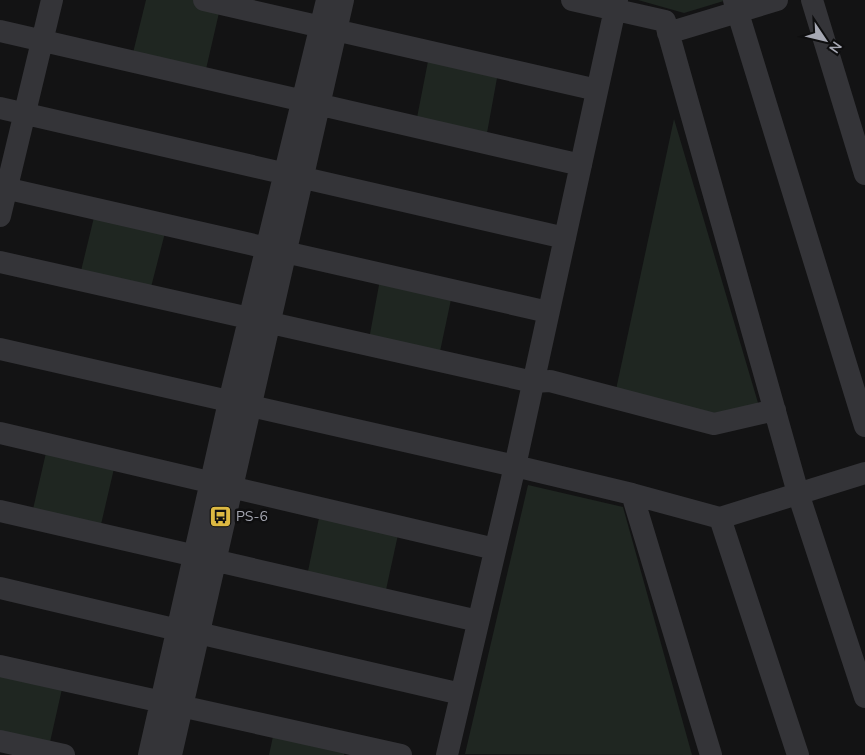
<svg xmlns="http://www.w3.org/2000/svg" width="865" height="755" viewBox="0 0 865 755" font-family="'Nunito Sans',sans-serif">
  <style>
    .green { fill: #1f2621 }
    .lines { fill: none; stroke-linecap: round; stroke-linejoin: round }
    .minor { stroke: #343438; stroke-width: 22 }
    .labels { text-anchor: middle; stroke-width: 5; stroke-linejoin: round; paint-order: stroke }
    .poi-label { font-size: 14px; fill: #a6a8b3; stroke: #0e0e0f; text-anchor: start }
  </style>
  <rect width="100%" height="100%" fill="#131314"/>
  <path class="green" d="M 146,0 L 204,0 L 221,4 L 204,78 L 131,61 Z
    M 638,0 L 727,0 L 684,13 Z
    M 430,51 L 499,67 L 485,144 L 415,128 Z
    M 674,119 L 761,413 L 714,424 L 614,399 Z
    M 96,209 L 167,225 L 149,295 L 79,279 Z
    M 381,274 L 453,290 L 438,361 L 368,345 Z
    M 48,444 L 116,460 L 99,533 L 31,518 Z
    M 528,485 L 623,507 L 692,755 L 465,754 Z
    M 321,508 L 399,530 L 384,599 L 306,581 Z
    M 0,669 L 64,680 L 48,751 L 0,741 Z
    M 275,727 L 346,743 L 344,755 L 269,755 Z"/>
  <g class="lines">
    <path class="minor" d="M 204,0 L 597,90
      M 572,0 L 665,21 L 798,493 L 865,697
      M 734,0 L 865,426
      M 812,0 L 865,174
      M 0,31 L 581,165
      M 668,33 L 777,0
      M 0,108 L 565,238
      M 0,187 L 548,312
      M 0,216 L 52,0
      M 0,262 L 533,382 L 550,381 L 714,424 L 775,410
      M 0,349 L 515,466 L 632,494 L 720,518 L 865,473
      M 0,433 L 495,549
      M 632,494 L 711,755
      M 0,511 L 478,621
      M 720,518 L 798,755
      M 0,588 L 178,630
      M 198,633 L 461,694
      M 0,666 L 401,755
      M 0,741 L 64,755
      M 149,755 L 229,402 L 327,0
      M 171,755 L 343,0
      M 447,755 L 515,466 L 617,0"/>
  </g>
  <defs>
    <symbol id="bus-square" viewBox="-11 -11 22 22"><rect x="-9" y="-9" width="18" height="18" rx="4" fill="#ddb942" stroke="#0e0e0f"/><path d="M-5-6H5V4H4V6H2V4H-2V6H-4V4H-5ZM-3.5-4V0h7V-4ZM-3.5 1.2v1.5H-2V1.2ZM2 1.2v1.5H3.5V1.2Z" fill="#111"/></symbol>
  </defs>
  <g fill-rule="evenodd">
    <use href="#bus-square" x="208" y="504" width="25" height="25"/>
  </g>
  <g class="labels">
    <g class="poi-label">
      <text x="236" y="521">PS-6</text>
    </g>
  </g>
  <g transform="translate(825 40) rotate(125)" stroke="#0e0e0f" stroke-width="4" paint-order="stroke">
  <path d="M0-4L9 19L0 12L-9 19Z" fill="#a6a8b3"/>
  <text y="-8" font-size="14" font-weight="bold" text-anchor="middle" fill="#a6a8b3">N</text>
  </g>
</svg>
